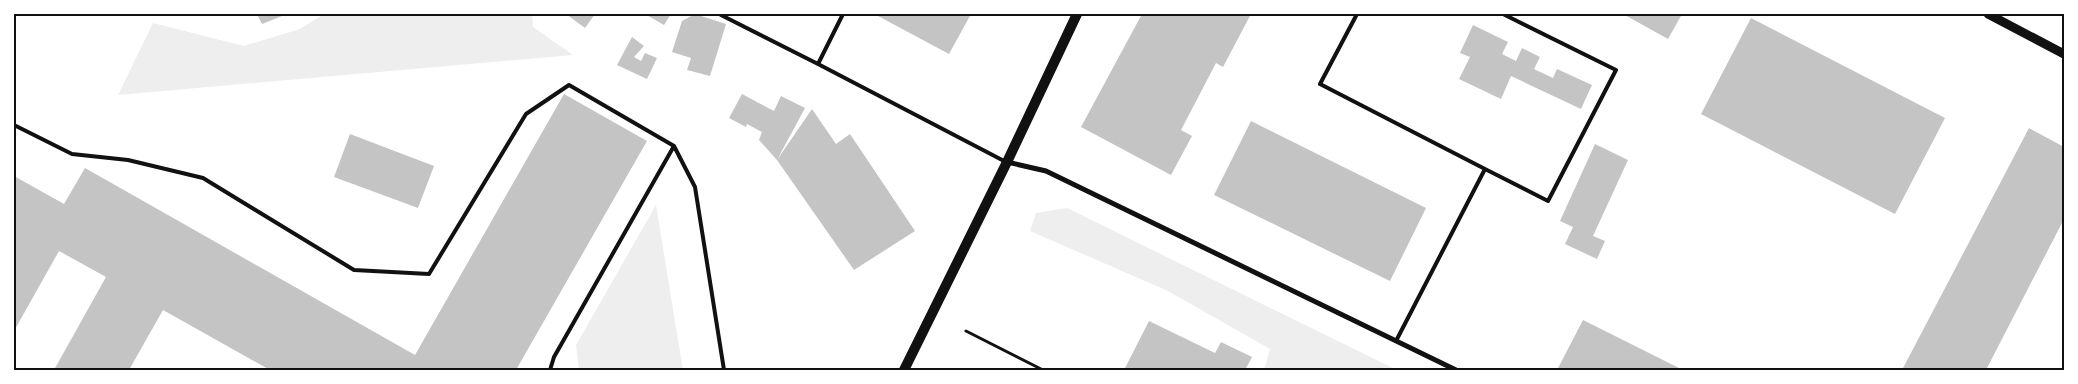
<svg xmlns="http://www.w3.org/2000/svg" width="2078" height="384" viewBox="0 0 2078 384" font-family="Figtree,sans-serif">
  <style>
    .green { fill: #eee }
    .building { fill: #c4c4c4 }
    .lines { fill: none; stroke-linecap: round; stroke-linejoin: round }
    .path { stroke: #111; stroke-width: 3 }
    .service { stroke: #111; stroke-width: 4 }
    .minor { stroke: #111; stroke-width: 5 }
    .tertiary { stroke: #111; stroke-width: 9 }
    .secondary { stroke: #111; stroke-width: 10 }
    .neatline { fill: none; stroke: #111; stroke-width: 2 }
  </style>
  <rect width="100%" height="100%" fill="#fff"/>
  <path class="green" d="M 324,14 L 532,14 L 533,27 L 573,55 L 118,95 L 153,23 L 244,46 L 300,29 Z
    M 656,205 L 683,370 L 579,370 L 576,345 Z
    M 1067,208 L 1397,370 L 1264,370 L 1270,349 L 1168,291 L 1030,231 L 1036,213 Z"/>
  <path class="building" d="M 257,14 L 287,14 L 262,24 Z
    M 566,14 L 595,14 L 585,28 Z
    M 645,14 L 671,14 L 664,25 Z
    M 695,14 L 726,24 L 710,76 L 687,70 L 691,58 L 672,52 L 682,21 Z
    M 880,14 L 971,14 L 949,54 L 878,16 Z
    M 1142,14 L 1251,14 L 1223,67 L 1216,63 L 1181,130 L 1192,136 L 1171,175 L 1081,127 Z
    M 1623,14 L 1682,14 L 1668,39 Z
    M 1751,18 L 1945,118 L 1895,214 L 1701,114 Z
    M 1473,25 L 1508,42 L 1502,54 L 1516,61 L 1522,48 L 1540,57 L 1534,69 L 1553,78 L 1557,69 L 1592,85 L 1581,109 L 1511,76 L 1501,99 L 1459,79 L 1470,57 L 1460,53 Z
    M 632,37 L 644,46 L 634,57 L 641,61 L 645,53 L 657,58 L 647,79 L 617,65 Z
    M 564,94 L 647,141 L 516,370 L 270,370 L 163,310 L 129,370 L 54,370 L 106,277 L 59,251 L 14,331 L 14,176 L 64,204 L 85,168 L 415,355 Z
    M 742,94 L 774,111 L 781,96 L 805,108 L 777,160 L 759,140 L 762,132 L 747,124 L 746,127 L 729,118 Z
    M 812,109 L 836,144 L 850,134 L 915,231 L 854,270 L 777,160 Z
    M 1251,121 L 1426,208 L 1390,281 L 1214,195 Z
    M 2029,128 L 2064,147 L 2064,219 L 1986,370 L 1902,370 Z
    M 350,134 L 434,166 L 418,208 L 334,177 Z
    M 1595,144 L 1628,160 L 1593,236 L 1605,241 L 1597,259 L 1565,244 L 1573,227 L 1560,221 Z
    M 1583,320 L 1683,370 L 1557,370 Z
    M 1149,321 L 1215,353 L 1221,342 L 1252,357 L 1245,370 L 1124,370 Z"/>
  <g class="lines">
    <path class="path" d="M 966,331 L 1043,370"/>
    <path class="service" d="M 843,14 L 818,64 L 1006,162
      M 1357,14 L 1320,84 L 1485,169
      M 721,15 L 818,64
      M 14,125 L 72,154 L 128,160 L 203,178 L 354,270 L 429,274 L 526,114 L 569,85 L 674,146 L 695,187 L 724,370
      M 1396,341 L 1485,169 L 1548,201 L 1616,70 L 1503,14
      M 550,370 L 554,357 L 674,146"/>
    <path class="minor" d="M 1007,162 L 1046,171 L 1456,370"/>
    <path class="tertiary" d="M 1988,14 L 2064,54"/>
    <path class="secondary" d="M 904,370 L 1007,162 L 1077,14"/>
  </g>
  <rect width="2078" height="384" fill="none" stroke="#ffffff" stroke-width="30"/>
  <rect x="15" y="15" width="2048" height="354" class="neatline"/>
</svg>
